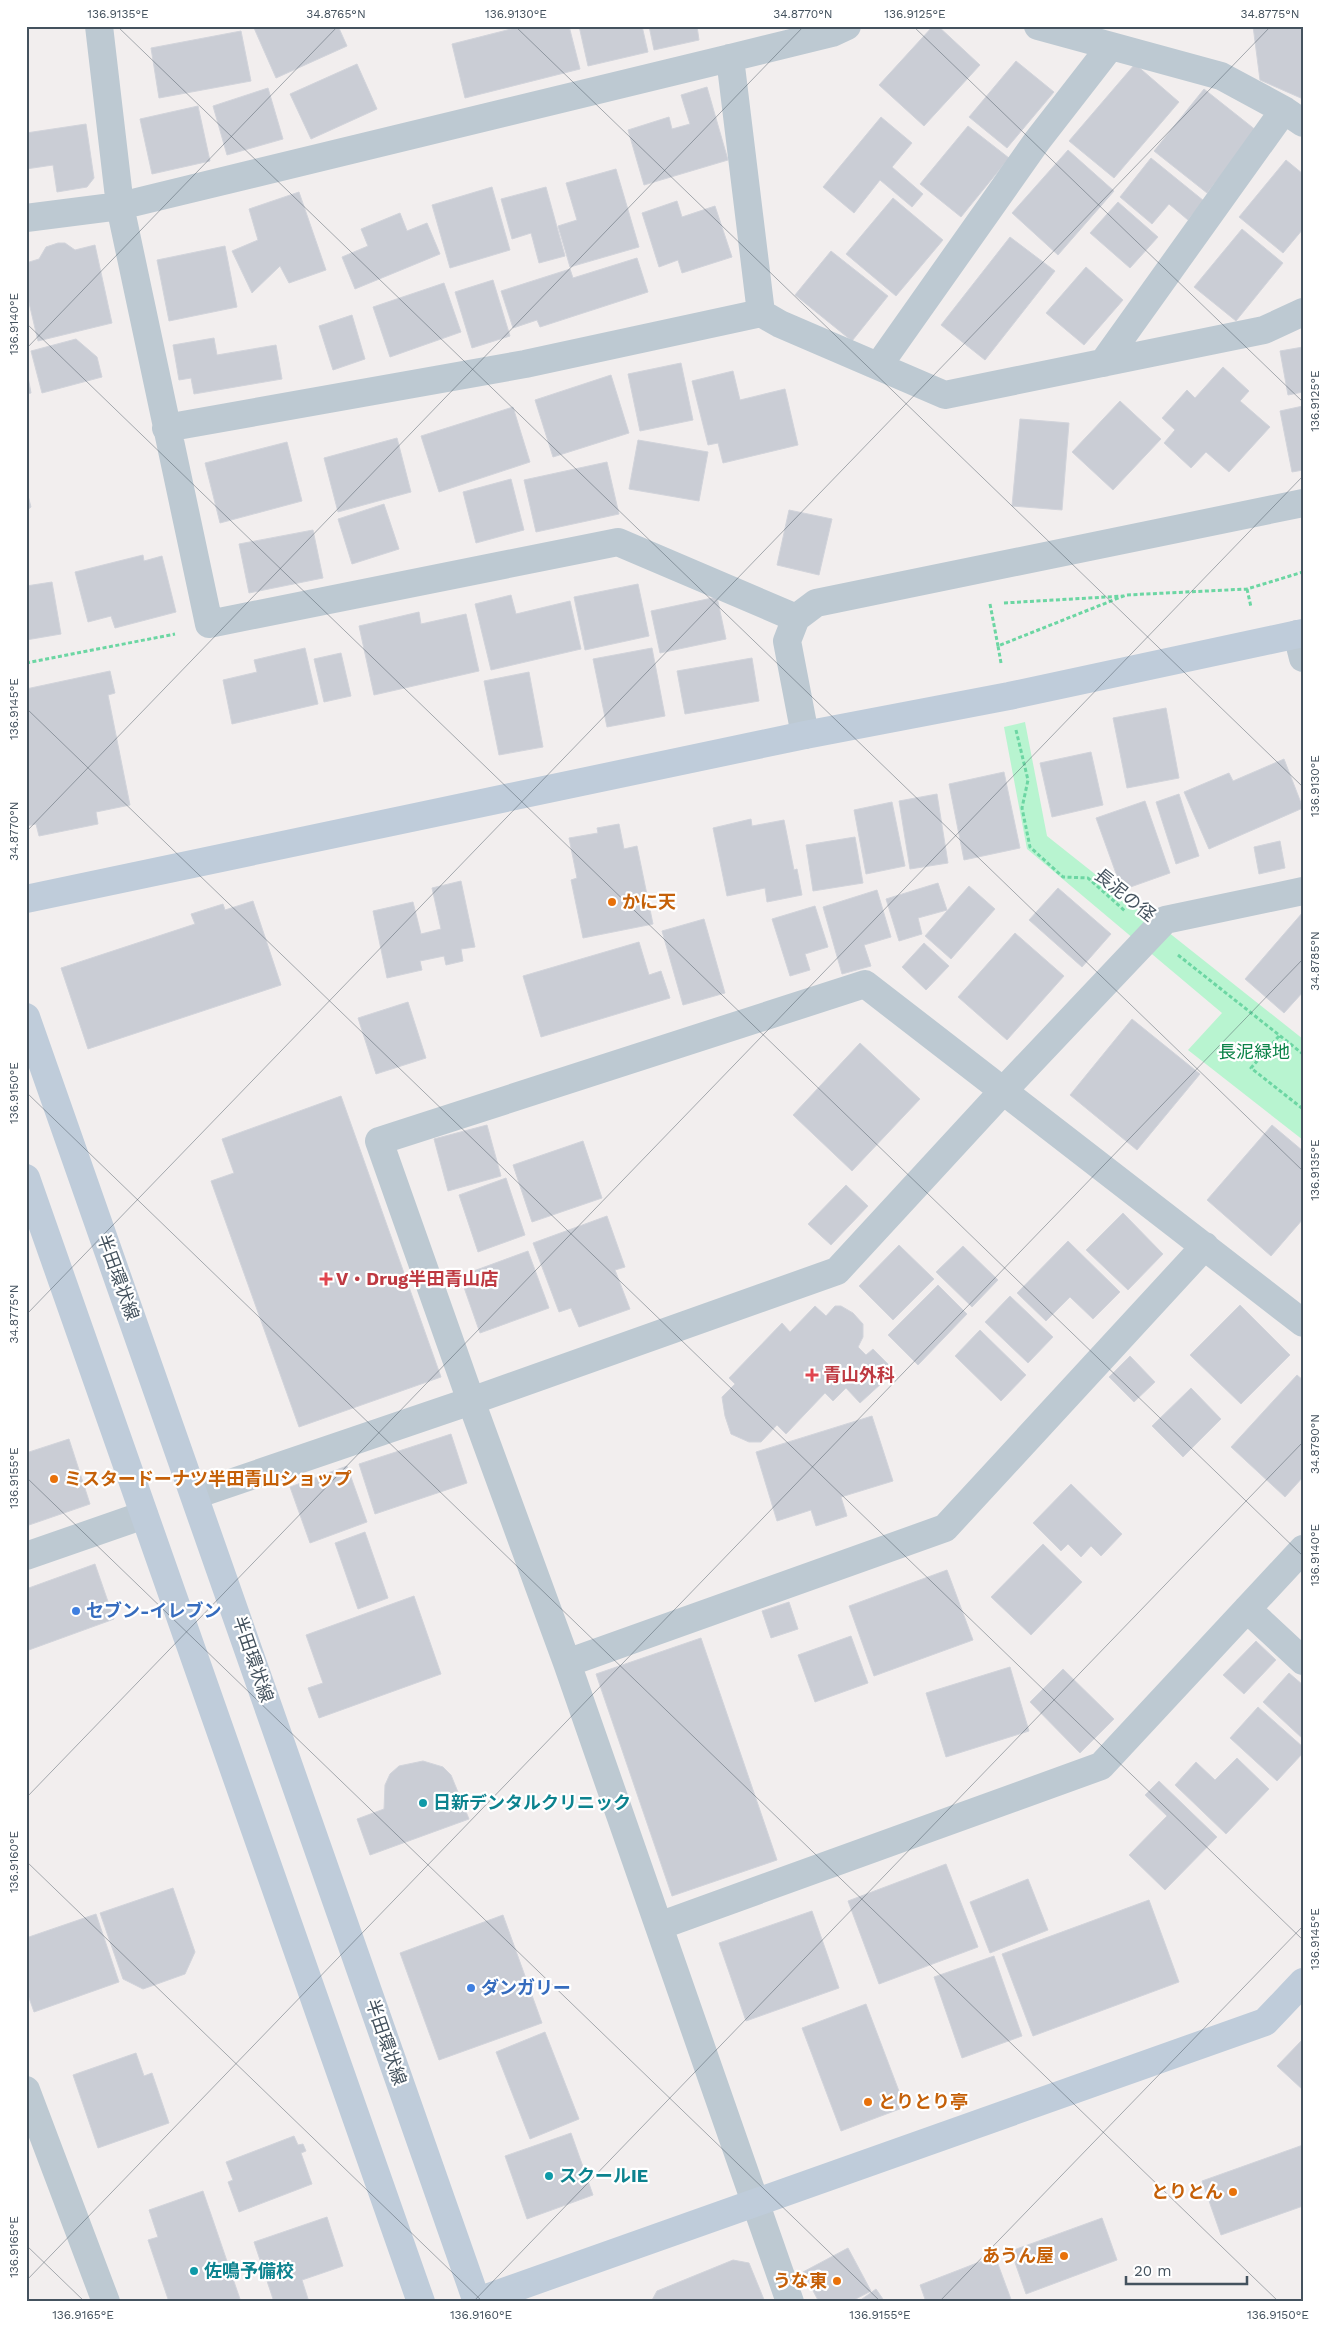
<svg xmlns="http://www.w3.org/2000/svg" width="1329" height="2328" viewBox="0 0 1329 2328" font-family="'Work Sans','Noto Sans JP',sans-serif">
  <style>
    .green { fill: #b8f4d0 }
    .building { fill: #cacdd5; stroke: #d2d4db }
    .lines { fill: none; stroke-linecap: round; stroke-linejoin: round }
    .path { stroke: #6cd6a3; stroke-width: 3; stroke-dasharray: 4 2.5; stroke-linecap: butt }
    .street { stroke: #bdc9d2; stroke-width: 28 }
    .secondary { stroke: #bfccda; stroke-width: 28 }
    .ticks { fill: none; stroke: #44525e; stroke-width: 1; stroke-opacity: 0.45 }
    .food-dot { fill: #e8710a; stroke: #fff; stroke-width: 2 }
    .health-dot { fill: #e0444e; stroke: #fff; stroke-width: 2 }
    .shop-dot { fill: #3f7fe0; stroke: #fff; stroke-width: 2 }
    .culture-dot { fill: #0f9aa8; stroke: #fff; stroke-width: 2 }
    .labels { text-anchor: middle; stroke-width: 4.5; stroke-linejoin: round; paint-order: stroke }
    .street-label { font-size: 18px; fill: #44525e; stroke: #fff }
    .food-label { font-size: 18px; font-weight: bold; fill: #c56008; stroke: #fff; text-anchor: start }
    .park-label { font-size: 18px; fill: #0c8348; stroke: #fff }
    .health-label { font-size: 18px; font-weight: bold; fill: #be3a42; stroke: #fff; text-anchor: start }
    .shop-label { font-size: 18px; font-weight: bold; fill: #366cbe; stroke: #fff; text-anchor: start }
    .culture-label { font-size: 18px; font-weight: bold; fill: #0d838f; stroke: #fff; text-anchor: start }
    .neatline { fill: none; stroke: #44525e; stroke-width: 2 }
    .ticks-label { font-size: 12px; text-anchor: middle; fill: #44525e }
  </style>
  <rect width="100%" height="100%" fill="#f2eeee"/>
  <path class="green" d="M 1025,722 L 1047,836 L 1303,1039 L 1303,1140 L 1188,1050 L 1222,1013 L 1027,849 L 1004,727 Z"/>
  <path class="building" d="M 258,26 L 338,26 L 347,46 L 276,78 L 254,28 Z
    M 523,26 L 569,26 L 580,69 L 465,98 L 452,44 Z
    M 579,26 L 642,26 L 648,52 L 588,66 Z
    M 649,26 L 697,26 L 699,40 L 654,50 Z
    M 933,26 L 938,26 L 980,65 L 924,126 L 879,85 Z
    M 1253,26 L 1301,26 L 1303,99 L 1260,80 Z
    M 241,31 L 251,81 L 159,98 L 151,48 Z
    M 1016,61 L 1054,92 L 1007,148 L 969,117 Z
    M 357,64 L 377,109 L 311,139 L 290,94 Z
    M 1135,64 L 1179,102 L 1114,178 L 1069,141 Z
    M 707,87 L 728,160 L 644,185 L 628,130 L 669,117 L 672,129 L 690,124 L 681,95 Z
    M 268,88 L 283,139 L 227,155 L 213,106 Z
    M 1204,89 L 1257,131 L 1207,193 L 1154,151 Z
    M 198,106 L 210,161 L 152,174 L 140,119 Z
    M 881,117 L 912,143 L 892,167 L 923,194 L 912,207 L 880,180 L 854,213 L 823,187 Z
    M 86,124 L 94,178 L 87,187 L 57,192 L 53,165 L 26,169 L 26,133 Z
    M 968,126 L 1009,158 L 961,217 L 920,184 Z
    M 1068,150 L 1114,191 L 1058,255 L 1012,213 Z
    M 1151,158 L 1204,201 L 1188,220 L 1169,204 L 1152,224 L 1120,197 Z
    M 1286,160 L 1303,174 L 1303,229 L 1283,253 L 1239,217 Z
    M 616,169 L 639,247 L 570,267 L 558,226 L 577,220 L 566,183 Z
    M 492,187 L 510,250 L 450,268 L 432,205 Z
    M 546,187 L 565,256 L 539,263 L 531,233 L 512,239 L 501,199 Z
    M 299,192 L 326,270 L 289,283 L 280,266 L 252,293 L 232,251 L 258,240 L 249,209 Z
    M 893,198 L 943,240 L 896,296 L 846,254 Z
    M 677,201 L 682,217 L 715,206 L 732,257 L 682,273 L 678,260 L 659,267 L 642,213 Z
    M 1118,202 L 1158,237 L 1130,268 L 1090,233 Z
    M 400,213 L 407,231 L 427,223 L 440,254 L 355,289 L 342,257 L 368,246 L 361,229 Z
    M 1242,229 L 1283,263 L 1236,321 L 1194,287 Z
    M 1010,237 L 1055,271 L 985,360 L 941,325 Z
    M 58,243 L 65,243 L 75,250 L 95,245 L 112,323 L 38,341 L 26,290 L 26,263 L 39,259 L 46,247 Z
    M 225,246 L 237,307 L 169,321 L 157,260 Z
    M 831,251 L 888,296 L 852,341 L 795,295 Z
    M 637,258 L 648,292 L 540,327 L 537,320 L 513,328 L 501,291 L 570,269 L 573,278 Z
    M 1086,267 L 1123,300 L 1084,345 L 1046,313 Z
    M 493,280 L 510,336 L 472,348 L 455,292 Z
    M 444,283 L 461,332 L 390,357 L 373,307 Z
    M 352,315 L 365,359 L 333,370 L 319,326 Z
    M 214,338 L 217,355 L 276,345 L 282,379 L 194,394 L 191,378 L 179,380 L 173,345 Z
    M 76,339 L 97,357 L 102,377 L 42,393 L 31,351 Z
    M 1303,347 L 1303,392 L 1288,395 L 1280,351 Z
    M 681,363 L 693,420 L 640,431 L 628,374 Z
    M 26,366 L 31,393 L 26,394 Z
    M 1223,367 L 1249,391 L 1240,401 L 1270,427 L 1229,472 L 1206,452 L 1191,468 L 1164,443 L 1175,430 L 1162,418 L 1187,390 L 1195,398 Z
    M 733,371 L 740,400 L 785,389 L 798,445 L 723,463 L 718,443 L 708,445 L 692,381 Z
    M 611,375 L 629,433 L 553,457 L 535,400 Z
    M 1120,401 L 1161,439 L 1113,490 L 1072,452 Z
    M 1303,406 L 1303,470 L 1292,472 L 1280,411 Z
    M 513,407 L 530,462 L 439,492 L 421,436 Z
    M 1020,419 L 1069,423 L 1062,510 L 1012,506 Z
    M 397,438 L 411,492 L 338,512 L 324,458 Z
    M 638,440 L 708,452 L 699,501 L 629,489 Z
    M 287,442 L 302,501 L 220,523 L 205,463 Z
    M 607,462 L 619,514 L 536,532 L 524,480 Z
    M 511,479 L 524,530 L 476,543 L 463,492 Z
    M 26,488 L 31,507 L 26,511 Z
    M 384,504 L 399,549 L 352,564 L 338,519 Z
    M 789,510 L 832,519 L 819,575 L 777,565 Z
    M 313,530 L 323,578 L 249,593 L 239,544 Z
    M 143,555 L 144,561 L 162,556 L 176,612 L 115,628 L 111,616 L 88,622 L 75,572 Z
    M 52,582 L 61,634 L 26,640 L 26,586 Z
    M 638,584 L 649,636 L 585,650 L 574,597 Z
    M 511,595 L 516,614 L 570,601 L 581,649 L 491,670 L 475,604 Z
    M 717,597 L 726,639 L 660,653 L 651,611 Z
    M 419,612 L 421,624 L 466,614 L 479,671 L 374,695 L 359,626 Z
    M 305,648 L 318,704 L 232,724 L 223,680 L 257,672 L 254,660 Z
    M 652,648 L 665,716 L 607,727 L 593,659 Z
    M 341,653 L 351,696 L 324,702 L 314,659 Z
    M 752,658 L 759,701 L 685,714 L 677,671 Z
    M 110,671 L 115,693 L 108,695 L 130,805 L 96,812 L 98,824 L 39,836 L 36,824 L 26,826 L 26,689 Z
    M 529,672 L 543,747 L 499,755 L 484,681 Z
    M 1166,708 L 1179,778 L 1127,788 L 1113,718 Z
    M 1091,752 L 1103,805 L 1052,817 L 1040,763 Z
    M 1284,759 L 1303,808 L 1209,849 L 1184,792 L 1229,773 L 1233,781 Z
    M 1004,772 L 1020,848 L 964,860 L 949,784 Z
    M 937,794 L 948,863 L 910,869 L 899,801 Z
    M 1179,794 L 1199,856 L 1176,864 L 1156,802 Z
    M 1145,801 L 1170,873 L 1122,890 L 1096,818 Z
    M 892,802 L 905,866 L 866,874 L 854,810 Z
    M 751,819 L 752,826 L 784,820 L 794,870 L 797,869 L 802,895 L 767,902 L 765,888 L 727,896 L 713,828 Z
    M 619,824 L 624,849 L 637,846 L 653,924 L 583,938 L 571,880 L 577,878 L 569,838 L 598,833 L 597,828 Z
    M 855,837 L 863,883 L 813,891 L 806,845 Z
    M 1280,841 L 1285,868 L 1259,874 L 1254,847 Z
    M 461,881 L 475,947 L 461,949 L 463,961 L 446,965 L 444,956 L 420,961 L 422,970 L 387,978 L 373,911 L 413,902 L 421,934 L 441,929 L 432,888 Z
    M 938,883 L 947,910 L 918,918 L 922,934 L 899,941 L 886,899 Z
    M 969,886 L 995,909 L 951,959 L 925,936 Z
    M 1058,888 L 1111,934 L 1082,967 L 1029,920 Z
    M 877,890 L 891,937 L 864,945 L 871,966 L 842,974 L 823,907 Z
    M 253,901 L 281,985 L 88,1049 L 61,968 L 195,924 L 191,914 L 223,904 L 225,910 Z
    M 815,906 L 828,947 L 805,954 L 810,970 L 790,976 L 772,919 Z
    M 1303,912 L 1303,992 L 1284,1013 L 1245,979 Z
    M 704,919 L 725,993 L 683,1005 L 662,931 Z
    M 1015,933 L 1064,976 L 1007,1040 L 958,997 Z
    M 639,942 L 649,975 L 661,971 L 670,998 L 541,1037 L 523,976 Z
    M 924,943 L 949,966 L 926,990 L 902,967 Z
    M 408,1002 L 426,1058 L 376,1074 L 358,1018 Z
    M 1132,1019 L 1200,1074 L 1137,1150 L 1070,1095 Z
    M 860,1043 L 920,1099 L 852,1171 L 793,1115 Z
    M 341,1096 L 441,1377 L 299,1427 L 211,1181 L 234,1173 L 222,1139 Z
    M 487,1125 L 501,1176 L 448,1191 L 434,1139 Z
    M 1272,1125 L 1303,1151 L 1303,1219 L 1271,1256 L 1207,1200 Z
    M 583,1141 L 602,1198 L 532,1222 L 513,1165 Z
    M 506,1178 L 525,1235 L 478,1252 L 459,1195 Z
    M 846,1185 L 868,1206 L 831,1245 L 808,1224 Z
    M 1123,1213 L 1163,1254 L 1128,1290 L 1086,1250 Z
    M 607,1216 L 625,1267 L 615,1270 L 630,1309 L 579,1327 L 571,1308 L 559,1312 L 533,1243 Z
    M 1068,1241 L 1120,1292 L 1093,1319 L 1070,1297 L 1046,1321 L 1017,1293 Z
    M 899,1245 L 934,1279 L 893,1320 L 859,1286 Z
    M 963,1246 L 998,1280 L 972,1307 L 936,1272 Z
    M 528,1251 L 549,1308 L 480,1333 L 460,1276 Z
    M 938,1285 L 967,1314 L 918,1365 L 888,1335 Z
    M 1010,1296 L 1053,1337 L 1028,1363 L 985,1322 Z
    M 1240,1305 L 1290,1355 L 1241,1404 L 1190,1355 Z
    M 815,1306 L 826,1316 L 835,1306 L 841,1306 L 853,1313 L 863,1324 L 863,1337 L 858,1347 L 866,1355 L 873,1349 L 895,1371 L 860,1403 L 846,1388 L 833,1401 L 825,1393 L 786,1434 L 777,1425 L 761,1442 L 749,1442 L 731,1434 L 725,1416 L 722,1397 L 735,1384 L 729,1378 L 782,1323 L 790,1332 Z
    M 980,1330 L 1026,1375 L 1001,1401 L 955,1356 Z
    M 1130,1356 L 1155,1382 L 1134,1402 L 1109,1377 Z
    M 1297,1375 L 1303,1380 L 1303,1477 L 1285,1497 L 1231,1447 Z
    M 1191,1388 L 1221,1419 L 1183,1457 L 1152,1426 Z
    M 872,1416 L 893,1481 L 841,1497 L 847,1516 L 816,1526 L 811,1510 L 777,1521 L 756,1452 Z
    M 451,1434 L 467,1483 L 375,1514 L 359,1464 Z
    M 69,1439 L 90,1504 L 29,1525 L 26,1516 L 26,1453 Z
    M 347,1466 L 367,1522 L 310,1543 L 290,1487 Z
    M 1071,1484 L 1122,1534 L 1101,1556 L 1091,1546 L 1081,1557 L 1068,1544 L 1061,1551 L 1033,1523 Z
    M 365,1532 L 388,1598 L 358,1609 L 335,1543 Z
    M 1043,1544 L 1082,1582 L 1031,1635 L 991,1597 Z
    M 95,1564 L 114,1619 L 26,1651 L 26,1589 Z
    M 947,1570 L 973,1640 L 874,1676 L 849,1606 Z
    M 414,1596 L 441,1674 L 319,1718 L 308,1688 L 323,1683 L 306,1635 Z
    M 789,1602 L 798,1629 L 771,1638 L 762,1611 Z
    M 851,1636 L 868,1683 L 815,1702 L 798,1655 Z
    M 701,1638 L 777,1860 L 672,1896 L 596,1674 Z
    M 1256,1641 L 1276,1660 L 1244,1694 L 1223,1675 Z
    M 1010,1667 L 1029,1731 L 946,1757 L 926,1693 Z
    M 1063,1669 L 1114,1719 L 1080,1753 L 1030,1702 Z
    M 1289,1673 L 1303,1685 L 1303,1739 L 1263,1702 Z
    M 1258,1707 L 1303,1747 L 1303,1753 L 1277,1781 L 1230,1738 Z
    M 1237,1758 L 1269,1789 L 1226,1834 L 1175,1785 L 1196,1762 L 1215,1780 Z
    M 423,1761 L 443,1767 L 451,1775 L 469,1819 L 370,1855 L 357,1819 L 384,1809 L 385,1785 L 390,1774 L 399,1766 Z
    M 1159,1781 L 1217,1837 L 1165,1890 L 1129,1855 L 1167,1816 L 1145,1795 Z
    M 946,1864 L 978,1947 L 879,1984 L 848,1901 Z
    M 1028,1879 L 1048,1930 L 990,1953 L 970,1902 Z
    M 173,1888 L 195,1952 L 185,1974 L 143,1989 L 123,1979 L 100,1913 Z
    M 1149,1900 L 1179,1982 L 1033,2036 L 1002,1954 Z
    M 812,1911 L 839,1988 L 746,2021 L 719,1943 Z
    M 96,1914 L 119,1982 L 34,2012 L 26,1989 L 26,1938 Z
    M 503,1915 L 542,2023 L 439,2060 L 400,1953 Z
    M 994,1956 L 1022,2036 L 962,2058 L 934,1977 Z
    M 866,2004 L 905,2107 L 841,2131 L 802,2028 Z
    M 545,2032 L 579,2119 L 530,2139 L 496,2052 Z
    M 1303,2039 L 1303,2090 L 1277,2066 Z
    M 136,2053 L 144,2076 L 152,2073 L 169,2123 L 98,2148 L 73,2075 Z
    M 571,2133 L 593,2195 L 527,2219 L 505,2156 Z
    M 294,2136 L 298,2145 L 303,2144 L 306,2151 L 301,2153 L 312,2184 L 239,2212 L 228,2182 L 233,2180 L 226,2162 Z
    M 1303,2145 L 1303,2206 L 1221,2235 L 1202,2181 Z
    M 203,2191 L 241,2302 L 169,2302 L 148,2240 L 158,2237 L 149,2210 Z
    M 327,2217 L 343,2266 L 302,2280 L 309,2302 L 274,2302 L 254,2242 Z
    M 1102,2218 L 1117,2260 L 1026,2294 L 1011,2251 Z
    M 848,2248 L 871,2291 L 850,2302 L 819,2302 L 803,2272 Z
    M 995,2256 L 1012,2302 L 926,2302 L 920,2285 Z
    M 733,2260 L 749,2263 L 765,2302 L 651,2302 L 657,2291 Z
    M 876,2289 L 885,2302 L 858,2302 Z"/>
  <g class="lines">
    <path class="path" d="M 1247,589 L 1251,607
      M 1004,603 L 1123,596
      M 990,604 L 998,646
      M 26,663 L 175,634
      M 1001,663 L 998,646 L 1126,595 L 1247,589 L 1303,572
      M 1016,730 L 1028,780 L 1022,808 L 1030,847 L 1063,877 L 1088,878 L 1125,911
      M 1178,955 L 1303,1054
      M 1279,1036 L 1251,1068 L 1303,1109"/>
    <path class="street" d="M 99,26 L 120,206 L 209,624 L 618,542 L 796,618
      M 1038,26 L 1221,76 L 1284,110 L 1303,123
      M 730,58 L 761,313
      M 26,218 L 120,206 L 730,58 L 832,33 L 847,26
      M 1103,363 L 1284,110
      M 879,365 L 1037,141 L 1110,47
      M 166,428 L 525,364 L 761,313 L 780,324 L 945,395 L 1264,330 L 1303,312
      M 1297,634 L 1303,658
      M 805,735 L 787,641 L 796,618 L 816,603 L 1303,503
      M 195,1495 L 471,1401 L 837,1271 L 1004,1090 L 1165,920 L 1303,891
      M 26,1556 L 144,1515
      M 1247,1609 L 1303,1661
      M 567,1663 L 945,1528 L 1205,1246
      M 659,1926 L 1101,1766 L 1303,1549
      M 26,2090 L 106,2302
      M 790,2302 L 567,1663 L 471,1401 L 379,1141 L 865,984 L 1303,1323"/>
    <path class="secondary" d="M 26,899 L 805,735 L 1009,696 L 1303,633
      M 26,1017 L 477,2302
      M 26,1178 L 421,2302
      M 475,2302 L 1265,2022 L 1303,1982"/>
  </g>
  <path class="ticks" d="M 117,26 L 1303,1171M 515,26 L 1303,787M 913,26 L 1303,402M 26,323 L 1303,1556M 26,349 L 338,26M 26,708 L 1303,1940M 26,832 L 804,26M 26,1092 L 1279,2302M 26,1315 L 1271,26M 26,1477 L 881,2302M 26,1798 L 1303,476M 26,1861 L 483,2302M 26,2245 L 85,2302M 26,2281 L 1303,959M 473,2302 L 1303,1442M 939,2302 L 1303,1926"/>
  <g class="food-dot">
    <circle cx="612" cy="902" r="5"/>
    <circle cx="54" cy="1479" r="5"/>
    <circle cx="868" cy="2102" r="5"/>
    <circle cx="1233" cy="2192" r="5"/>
    <circle cx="1064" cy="2256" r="5"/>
    <circle cx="837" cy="2281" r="5"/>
  </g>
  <g class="health-dot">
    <path d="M323.5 1271.5h5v5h5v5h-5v5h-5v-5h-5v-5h5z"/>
    <path d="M809.5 1367.5h5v5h5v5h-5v5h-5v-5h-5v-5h5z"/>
  </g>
  <g class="shop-dot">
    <circle cx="76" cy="1611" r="5"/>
    <circle cx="471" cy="1988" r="5"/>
  </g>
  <g class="culture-dot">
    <circle cx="423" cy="1803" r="5"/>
    <circle cx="549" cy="2176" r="5"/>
    <circle cx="194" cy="2271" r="5"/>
  </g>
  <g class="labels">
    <g class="street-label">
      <text transform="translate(1125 895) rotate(39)" y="6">長泥の径</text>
      <text transform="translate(118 1277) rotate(70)" y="6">半田環状線</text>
      <text transform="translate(253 1659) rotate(71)" y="6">半田環状線</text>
      <text transform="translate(386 2042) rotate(71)" y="6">半田環状線</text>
    </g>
    <g class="food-label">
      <text x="622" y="908">かに天</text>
      <text x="64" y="1485">ミスタードーナツ半田青山ショップ</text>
      <text x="878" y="2108">とりとり亭</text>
      <text x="1223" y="2198" text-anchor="end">とりとん</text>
      <text x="1054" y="2262" text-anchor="end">あうん屋</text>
      <text x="827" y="2287" text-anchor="end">うな東</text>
    </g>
    <g class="park-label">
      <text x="1254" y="1058">長泥緑地</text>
    </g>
    <g class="health-label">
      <text x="336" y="1285">V・Drug半田青山店</text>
      <text x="823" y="1381">青山外科</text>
    </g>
    <g class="shop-label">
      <text x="86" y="1617">セブン-イレブン</text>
      <text x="481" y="1994">ダンガリー</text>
    </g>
    <g class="culture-label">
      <text x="433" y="1809">日新デンタルクリニック</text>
      <text x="559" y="2182">スクールIE</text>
      <text x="204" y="2277">佐鳴予備校</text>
    </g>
  </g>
  <rect width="1329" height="2328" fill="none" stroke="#ffffff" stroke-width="55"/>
  <path d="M1126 2276v8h121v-8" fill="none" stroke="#44525e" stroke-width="2.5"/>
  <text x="1134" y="2276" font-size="15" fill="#44525e" stroke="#ffffff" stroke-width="4" paint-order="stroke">20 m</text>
  <rect x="28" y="28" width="1274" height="2272" class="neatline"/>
  <g class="ticks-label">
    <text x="118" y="18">136.9135°E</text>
    <text x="336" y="18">34.8765°N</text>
    <text x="516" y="18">136.9130°E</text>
    <text x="803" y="18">34.8770°N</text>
    <text x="915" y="18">136.9125°E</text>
    <text x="1270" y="18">34.8775°N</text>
    <text transform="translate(14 324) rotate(-90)" y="4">136.9140°E</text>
    <text transform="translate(1315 401) rotate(-90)" y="4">136.9125°E</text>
    <text transform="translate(14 709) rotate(-90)" y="4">136.9145°E</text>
    <text transform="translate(1315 786) rotate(-90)" y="4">136.9130°E</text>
    <text transform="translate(14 831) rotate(-90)" y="4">34.8770°N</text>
    <text transform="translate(1315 961) rotate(-90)" y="4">34.8785°N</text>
    <text transform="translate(14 1093) rotate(-90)" y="4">136.9150°E</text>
    <text transform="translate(1315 1170) rotate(-90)" y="4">136.9135°E</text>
    <text transform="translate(14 1314) rotate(-90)" y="4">34.8775°N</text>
    <text transform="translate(1315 1444) rotate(-90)" y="4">34.8790°N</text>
    <text transform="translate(14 1478) rotate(-90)" y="4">136.9155°E</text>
    <text transform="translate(1315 1555) rotate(-90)" y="4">136.9140°E</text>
    <text transform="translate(14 1862) rotate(-90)" y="4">136.9160°E</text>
    <text transform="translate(1315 1939) rotate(-90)" y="4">136.9145°E</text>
    <text transform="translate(14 2247) rotate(-90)" y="4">136.9165°E</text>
    <text x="83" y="2319">136.9165°E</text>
    <text x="481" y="2319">136.9160°E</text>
    <text x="880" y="2319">136.9155°E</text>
    <text x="1278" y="2319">136.9150°E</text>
  </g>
</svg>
